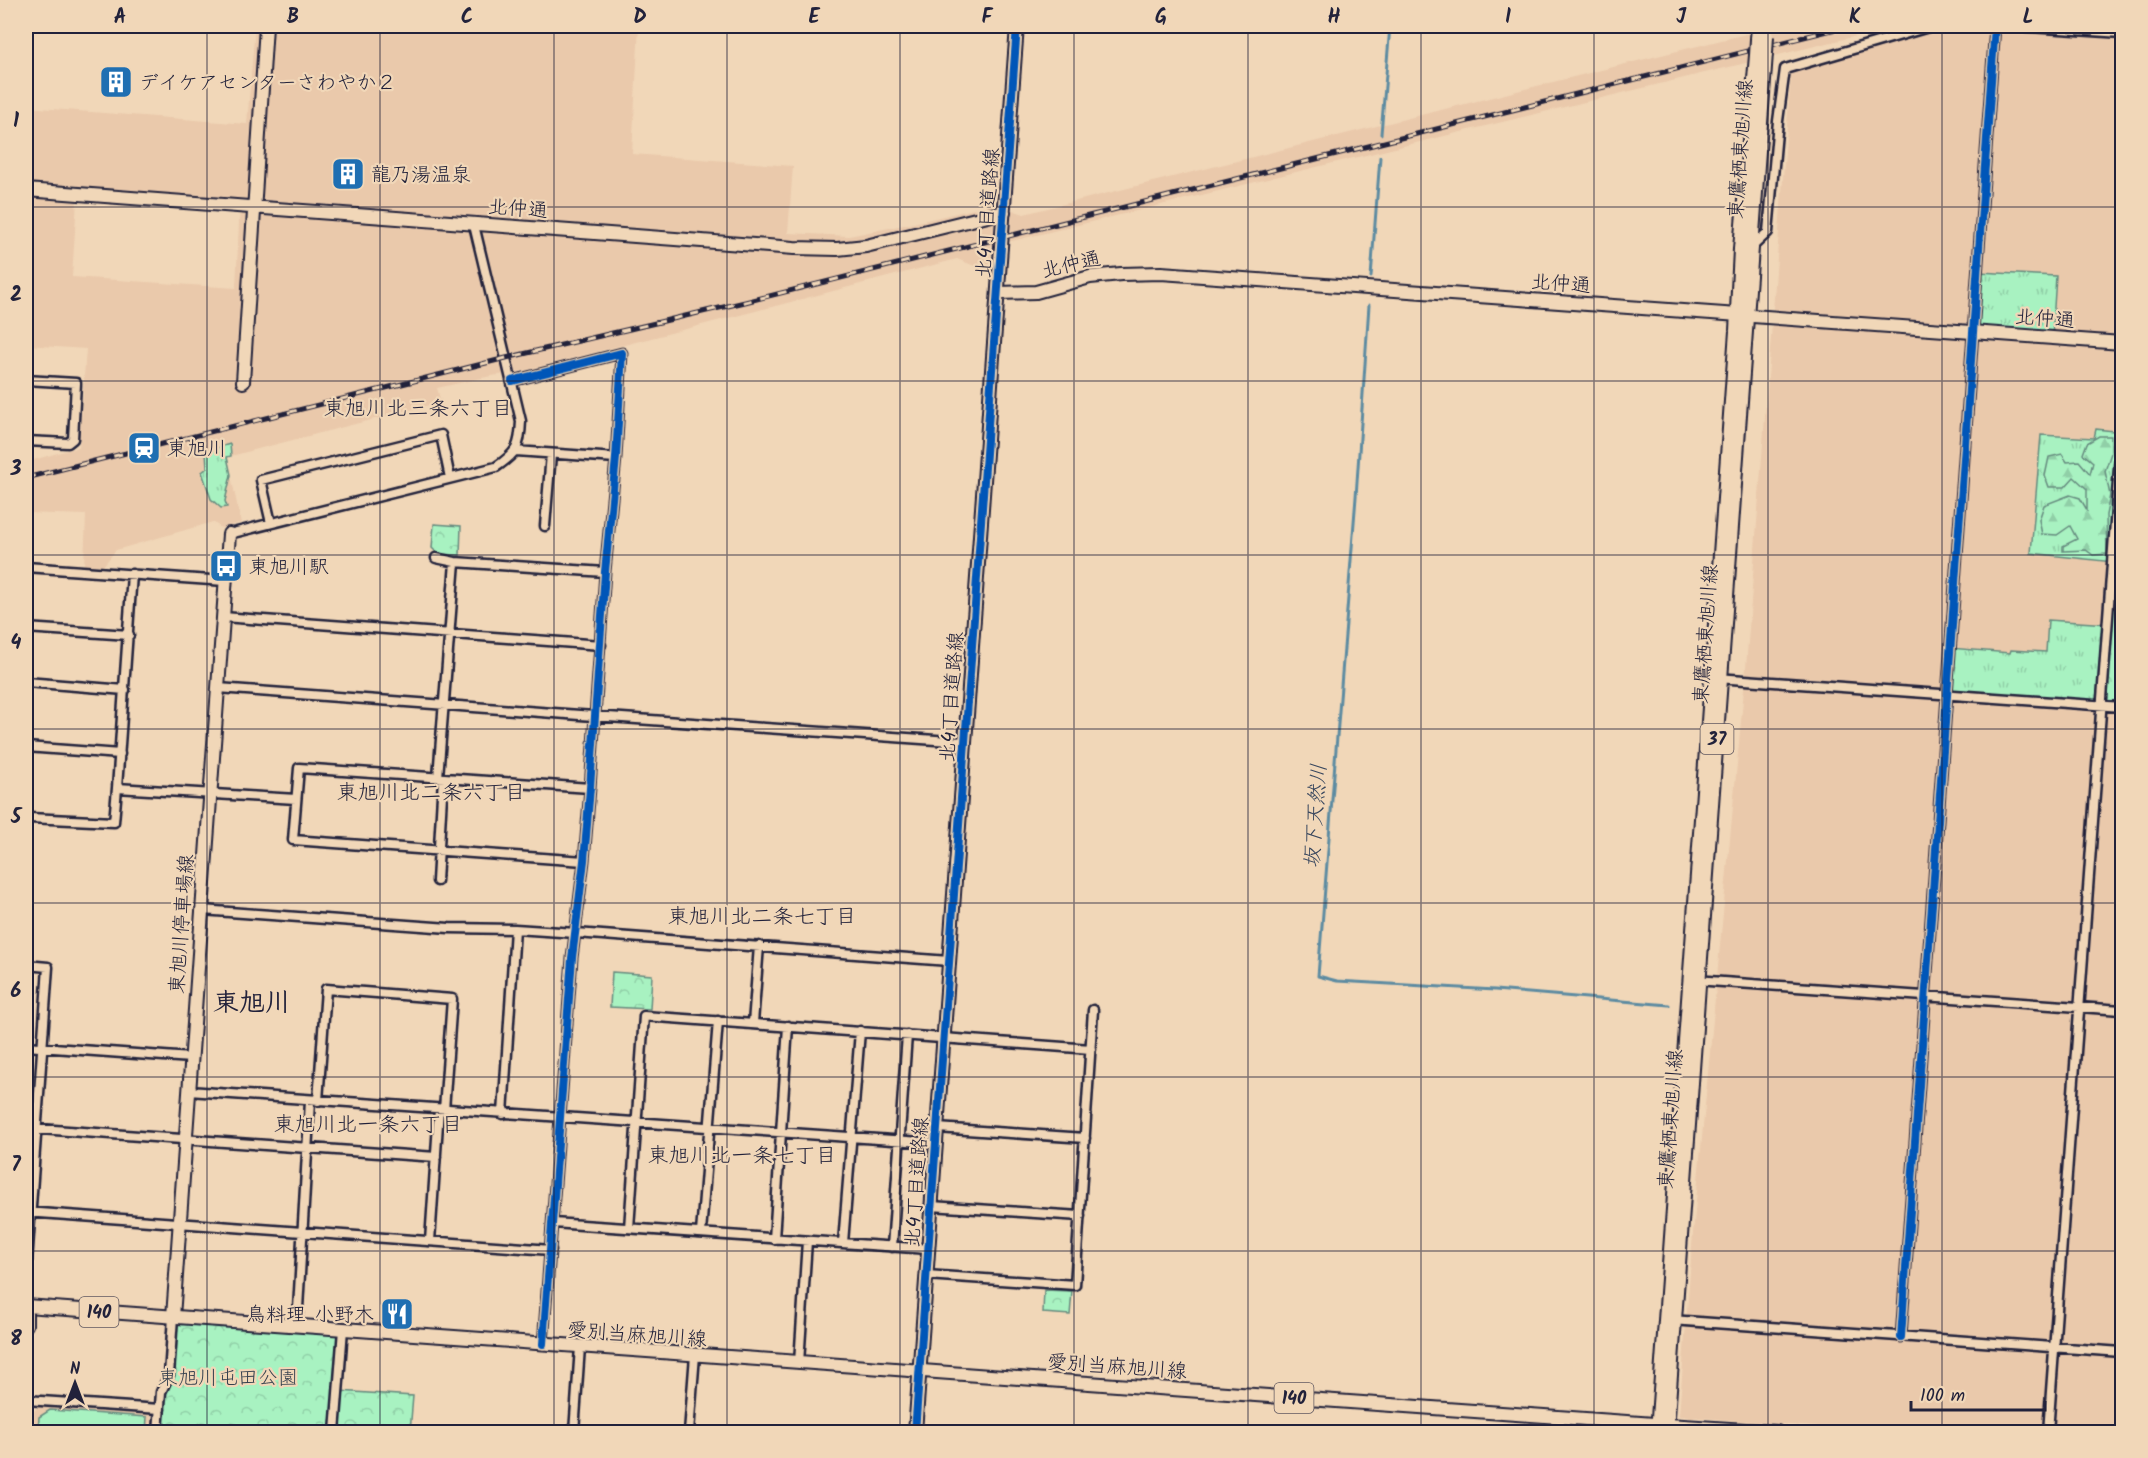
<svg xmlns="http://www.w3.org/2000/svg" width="2148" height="1458" viewBox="0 0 2148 1458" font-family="Kalam,'Klee One',sans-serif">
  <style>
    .built { fill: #eac9ab }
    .grass { fill: url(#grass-tufts); stroke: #658a7e; stroke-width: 1.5 }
    .forest { fill: url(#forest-firs); stroke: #658a7e; stroke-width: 1.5 }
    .park { fill: url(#park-crowns); stroke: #658a7e; stroke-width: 1.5 }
    .pitch { fill: #a8f2c1; stroke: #658a7e; stroke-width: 1.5 }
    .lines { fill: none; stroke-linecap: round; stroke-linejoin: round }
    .stream { stroke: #5d8ba1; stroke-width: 3 }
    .street-casing { stroke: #22223b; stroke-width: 13 }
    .secondary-casing { stroke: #22223b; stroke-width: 16 }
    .primary-casing { stroke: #22223b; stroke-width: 16 }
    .street { stroke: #f1d7b8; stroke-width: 8 }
    .secondary { stroke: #f1d7b8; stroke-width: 12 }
    .primary { stroke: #f1d7b8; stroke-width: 12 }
    .rail-casing { stroke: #22223b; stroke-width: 5 }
    .rail { stroke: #f1d7b8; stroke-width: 3; stroke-dasharray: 9; stroke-linecap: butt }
    .primary-bridge-casing { stroke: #22223b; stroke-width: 16; stroke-linecap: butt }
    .primary-bridge { stroke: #f1d7b8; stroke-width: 12 }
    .cycleway-casing { stroke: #f1d7b8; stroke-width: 11 }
    .cycleway { stroke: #0057b8; stroke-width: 8 }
    .grid { fill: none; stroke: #22223b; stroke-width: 1.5; stroke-opacity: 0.55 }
    .labels { text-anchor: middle; stroke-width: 4.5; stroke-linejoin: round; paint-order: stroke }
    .shield { fill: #f1d7b8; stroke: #605860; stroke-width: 1.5 }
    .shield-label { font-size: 18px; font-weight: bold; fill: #22223b }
    .poi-label { font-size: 20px; fill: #22223b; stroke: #f1d7b8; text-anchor: start }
    .street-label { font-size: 20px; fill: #22223b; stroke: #f1d7b8 }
    .park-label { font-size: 20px; fill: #36414f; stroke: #f1d7b8 }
    .neighbourhood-label { font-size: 21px; fill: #22223b; stroke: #f1d7b8 }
    .water-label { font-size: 21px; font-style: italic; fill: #36455d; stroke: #f1d7b8 }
    .district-label { font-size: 26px; font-weight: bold; fill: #22223b; stroke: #f1d7b8 }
    .neatline { fill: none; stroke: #22223b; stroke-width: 2 }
    .grid-label { font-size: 20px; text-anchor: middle; font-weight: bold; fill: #22223b }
  </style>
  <defs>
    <pattern id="grass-tufts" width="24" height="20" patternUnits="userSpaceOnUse" patternTransform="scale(1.5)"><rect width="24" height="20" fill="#a8f2c1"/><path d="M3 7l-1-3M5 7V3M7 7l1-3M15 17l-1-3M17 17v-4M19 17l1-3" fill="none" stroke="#90cfa7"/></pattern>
    <pattern id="forest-firs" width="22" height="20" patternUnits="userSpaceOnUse" patternTransform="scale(1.5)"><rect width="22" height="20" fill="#a8f2c1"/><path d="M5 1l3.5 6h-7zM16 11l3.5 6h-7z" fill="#90cfa7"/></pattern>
    <pattern id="park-crowns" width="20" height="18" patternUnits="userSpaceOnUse" patternTransform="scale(1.5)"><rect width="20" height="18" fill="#a8f2c1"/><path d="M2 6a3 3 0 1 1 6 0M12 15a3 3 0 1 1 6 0" fill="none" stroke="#90cfa7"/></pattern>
  </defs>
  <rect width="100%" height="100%" fill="#f1d7b8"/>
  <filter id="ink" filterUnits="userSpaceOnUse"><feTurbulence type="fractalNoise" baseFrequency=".0167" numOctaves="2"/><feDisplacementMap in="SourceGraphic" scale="12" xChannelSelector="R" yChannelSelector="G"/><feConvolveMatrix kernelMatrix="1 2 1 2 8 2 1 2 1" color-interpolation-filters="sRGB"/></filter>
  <g filter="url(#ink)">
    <path class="built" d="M 255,26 L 639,26 L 632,154 L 793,166 L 788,233 L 849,236 L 914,223 L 995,204 L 1024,214 L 1778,26 L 1898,26 L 991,246 L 990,272 L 957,259 L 520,372 L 491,376 L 437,388 L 441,402 L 227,457 L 241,523 L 221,528 L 213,522 L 116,550 L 103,566 L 84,565 L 86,515 L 26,513 L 26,462 L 79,447 L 86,349 L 26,345 L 26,196 L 77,200 L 72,277 L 236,288 L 240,201 L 26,185 L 26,107 L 247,124 Z
      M 1948,26 L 2122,26 L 2122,1432 L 1875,1432 L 1679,1416 L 1693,1233 L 1746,668 L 1791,73 Z
      M 38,1407 L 151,1415 L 150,1432 L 32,1432 L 33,1412 Z"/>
    <path class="grass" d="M 1978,272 L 2056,276 L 2052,338 L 1973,332 Z
      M 2096,429 L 2122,432 L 2113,562 L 2031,553 L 2041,435 L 2094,438 Z
      M 230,444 L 231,456 L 227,457 L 231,475 L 225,501 L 227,507 L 221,508 L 211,499 L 202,472 L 207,468 L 206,451 Z
      M 2048,620 L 2108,624 L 2102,706 L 1953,695 L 1948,685 L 1950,648 L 2010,653 L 2011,650 L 2046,652 Z"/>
    <path class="forest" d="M 2099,436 L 2111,436 L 2111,453 L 2105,471 L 2110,495 L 2106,515 L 2107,554 L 2093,555 L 2086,550 L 2063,551 L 2063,546 L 2077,539 L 2070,526 L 2057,535 L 2042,534 L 2039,520 L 2044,505 L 2070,495 L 2080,498 L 2087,510 L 2087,489 L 2074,477 L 2065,487 L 2049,487 L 2045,476 L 2049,457 L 2062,454 L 2067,462 L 2079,461 L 2090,474 L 2093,462 L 2083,454 L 2087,443 Z"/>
    <path class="park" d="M 2122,457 L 2122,707 L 2102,706 Z
      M 434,524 L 461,526 L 460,555 L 438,554 L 432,548 Z
      M 612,972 L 652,975 L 650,1009 L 610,1007 Z
      M 1044,1290 L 1072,1291 L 1070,1315 L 1043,1313 Z
      M 173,1317 L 343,1329 L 339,1391 L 413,1396 L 410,1432 L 159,1432 L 161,1392 L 169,1375 Z"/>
    <path class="pitch" d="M 50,1410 L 147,1417 L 146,1432 L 38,1432 L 39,1417 Z"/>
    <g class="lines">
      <path class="stream" d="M 1381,134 L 1390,26
        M 1371,277 L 1380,157
        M 1369,305 L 1356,497 L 1318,976 L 1337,981 L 1495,990 L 1669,1005"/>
      <defs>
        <path id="street" d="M 2015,26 L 2122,33
          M 1753,246 L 1768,232 L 1778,121 L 1785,69 L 1932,26
          M 26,380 L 76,383 L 73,439 L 68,443 L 26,441
          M 512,381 L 622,353 L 616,458 L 605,572 L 590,788 L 584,861 L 572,958 L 543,1344
          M 516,451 L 616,458
          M 271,523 L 261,480 L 441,435 L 450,478
          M 545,526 L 551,454
          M 229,534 L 496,467 C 517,453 520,447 521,421 L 474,225
          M 436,558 L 455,562 L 605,572
          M 26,567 L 225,581
          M 132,574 L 117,788 L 296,799
          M 223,617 L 601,645
          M 26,628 L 129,635
          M 1717,678 L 2122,707
          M 26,682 L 125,690
          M 218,688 C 466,708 716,724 964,742
          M 26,747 L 120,754
          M 438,777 L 455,562
          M 29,818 L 114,822 L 117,788
          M 584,861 L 293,840 L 299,768 L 590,788
          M 437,881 L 443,778
          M 202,910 L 449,928 L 515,929 L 576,933 L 949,961
          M 26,965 L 48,967 L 26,1277
          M 1695,980 L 2122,1010
          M 753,1023 L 759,946
          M 26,1046 L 191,1058
          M 189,1091 L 936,1143
          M 318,1101 L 326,989 L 452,999 L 444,1110
          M 503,1114 L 515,929
          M 26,1128 L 436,1157
          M 937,1128 L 1085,1138
          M 931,1206 L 1080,1216
          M 26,1212 L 551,1250
          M 553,1223 L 928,1249
          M 629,1228 L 644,1016 L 1091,1049
          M 701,1233 L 718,1021
          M 774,1239 L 788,1026
          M 430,1241 L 439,1109
          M 843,1243 L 860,1031
          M 892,1247 L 907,1035
          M 926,1275 L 1075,1285 L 1093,1010
          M 1671,1320 L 2122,1352
          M 297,1326 L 310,1101
          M 1901,1337 L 1995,26
          M 799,1363 L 807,1241
          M 26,1400 L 160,1409
          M 158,1432 L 161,1392 L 169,1375 L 173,1317
          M 335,1432 L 343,1329
          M 574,1432 L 580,1347
          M 689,1432 L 695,1355
          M 2048,1432 L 2122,427"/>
        <path id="secondary" d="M 26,190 L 794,248 L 837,249 L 866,246 L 1004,212
          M 998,293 L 1036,292 L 1090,277 L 1121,274 L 1161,273 L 2122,343
          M 243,382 L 266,26
          M 26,1314 L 26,1325
          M 173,1317 L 229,534
          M 1668,1425 L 1777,1432
          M 915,1432 L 1017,26"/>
        <path id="primary" d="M 1757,39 L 1758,26
          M 26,1306 L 1668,1425
          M 1667,1431 L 1766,53
          M 1657,1432 L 1736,331 L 1740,249 L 1756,55"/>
      </defs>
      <use href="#street" class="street-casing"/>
      <use href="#secondary" class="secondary-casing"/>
      <use href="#primary" class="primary-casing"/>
      <use href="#street" class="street"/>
      <use href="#secondary" class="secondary"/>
      <use href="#primary" class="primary"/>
      <defs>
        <path id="rail" d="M 26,478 L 506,358 L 745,302 L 1848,26"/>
      </defs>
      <use href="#rail" class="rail-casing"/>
      <use href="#rail" class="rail"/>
      <defs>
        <path id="primary-bridge" d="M 1766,53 L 1767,36
          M 1756,55 L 1757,39"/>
      </defs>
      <use href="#primary-bridge" class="primary-bridge-casing"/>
      <use href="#primary-bridge" class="primary-bridge"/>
      <defs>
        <path id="cycleway" d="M 512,381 L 622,353 L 616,458 L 605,572 L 590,788 L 584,861 L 572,958 L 543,1344
          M 1901,1337 L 1995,26
          M 915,1432 L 1017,26"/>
      </defs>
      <use href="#cycleway" class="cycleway-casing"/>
      <use href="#cycleway" class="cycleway"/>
    </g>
  </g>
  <path class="grid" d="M 207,26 L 207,1432M 380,26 L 380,1432M 554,26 L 554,1432M 727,26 L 727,1432M 900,26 L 900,1432M 1074,26 L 1074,1432M 1248,26 L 1248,1432M 1421,26 L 1421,1432M 1594,26 L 1594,1432M 1768,26 L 1768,1432M 1942,26 L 1942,1432M 26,207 L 2122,207M 26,381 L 2122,381M 26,555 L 2122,555M 26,729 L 2122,729M 26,903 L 2122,903M 26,1077 L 2122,1077M 26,1251 L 2122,1251"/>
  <defs>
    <symbol id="building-square" viewBox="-11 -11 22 22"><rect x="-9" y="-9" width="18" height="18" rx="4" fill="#1f6fb2" stroke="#f1d7b8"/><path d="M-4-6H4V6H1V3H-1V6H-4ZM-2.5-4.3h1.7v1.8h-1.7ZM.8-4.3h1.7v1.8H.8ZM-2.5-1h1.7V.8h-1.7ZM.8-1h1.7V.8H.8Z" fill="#fff"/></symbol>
    <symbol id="station-square" viewBox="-11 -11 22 22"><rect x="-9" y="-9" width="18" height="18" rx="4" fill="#1f6fb2" stroke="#f1d7b8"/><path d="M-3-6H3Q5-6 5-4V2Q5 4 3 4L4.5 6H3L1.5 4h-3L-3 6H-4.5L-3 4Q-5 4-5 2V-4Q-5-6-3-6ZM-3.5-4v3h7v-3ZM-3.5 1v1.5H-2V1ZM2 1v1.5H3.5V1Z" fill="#fff"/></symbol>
    <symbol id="bus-square" viewBox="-11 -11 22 22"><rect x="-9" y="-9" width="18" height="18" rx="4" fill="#1f6fb2" stroke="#f1d7b8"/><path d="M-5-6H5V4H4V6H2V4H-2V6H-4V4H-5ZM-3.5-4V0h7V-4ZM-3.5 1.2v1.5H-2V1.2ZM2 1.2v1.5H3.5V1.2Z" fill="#fff"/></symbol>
    <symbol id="restaurant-square" viewBox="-11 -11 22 22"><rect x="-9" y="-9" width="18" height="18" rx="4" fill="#1f6fb2" stroke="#f1d7b8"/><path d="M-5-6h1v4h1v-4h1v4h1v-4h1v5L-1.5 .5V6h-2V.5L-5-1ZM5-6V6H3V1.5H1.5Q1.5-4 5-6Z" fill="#fff"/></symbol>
  </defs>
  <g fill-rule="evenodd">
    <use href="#building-square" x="97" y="63" width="38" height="38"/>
    <use href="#building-square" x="329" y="155" width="38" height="38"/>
    <use href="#station-square" x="125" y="429" width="38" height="38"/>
    <use href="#bus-square" x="207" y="547" width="38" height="38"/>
    <use href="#restaurant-square" x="378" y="1295" width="38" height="38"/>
  </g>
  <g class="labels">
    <g class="shield">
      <rect x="1700.5" y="724" width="33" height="30" rx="4.5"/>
      <rect x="79.5" y="1297" width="39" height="30" rx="4.5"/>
      <rect x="1274.5" y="1383" width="39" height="30" rx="4.5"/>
    </g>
    <g class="shield-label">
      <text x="1717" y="745">37</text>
      <text x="99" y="1318">140</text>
      <text x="1294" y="1404">140</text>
    </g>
    <g class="poi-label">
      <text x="139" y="89">デイケアセンターさわやか２</text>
      <text x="371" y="181">龍乃湯温泉</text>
      <text x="167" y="455">東旭川</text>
      <text x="249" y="573">東旭川駅</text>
      <text x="374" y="1321" text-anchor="end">鳥料理 小野木</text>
    </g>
    <g class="street-label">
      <text transform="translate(1740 149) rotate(-86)" y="7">東鷹栖東旭川線</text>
      <text transform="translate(518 208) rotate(4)" y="7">北仲通</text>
      <text transform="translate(987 213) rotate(-86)" y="7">北4丁目道路線</text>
      <text transform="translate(1071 264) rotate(-13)" y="7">北仲通</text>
      <text transform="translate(1561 283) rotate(4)" y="7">北仲通</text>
      <text transform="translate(2045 318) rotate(4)" y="7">北仲通</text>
      <text transform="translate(1705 634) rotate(-86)" y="7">東鷹栖東旭川線</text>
      <text transform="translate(951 697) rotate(-86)" y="7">北4丁目道路線</text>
      <text transform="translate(181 924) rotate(-86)" y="7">東旭川停車場線</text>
      <text transform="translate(1670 1119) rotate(-86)" y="7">東鷹栖東旭川線</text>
      <text transform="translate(916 1182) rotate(-86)" y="7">北4丁目道路線</text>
      <text transform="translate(637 1334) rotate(4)" y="7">愛別当麻旭川線</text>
      <text transform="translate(1117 1366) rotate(4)" y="7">愛別当麻旭川線</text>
    </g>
    <g class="park-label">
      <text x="228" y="1384">東旭川屯田公園</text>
    </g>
    <g class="neighbourhood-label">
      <text x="418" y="415">東旭川北三条六丁目</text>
      <text x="431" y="799">東旭川北二条六丁目</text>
      <text x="762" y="923">東旭川北二条七丁目</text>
      <text x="368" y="1131">東旭川北一条六丁目</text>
      <text x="742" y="1162">東旭川北一条七丁目</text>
    </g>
    <g class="water-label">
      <text transform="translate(1315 816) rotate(-86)" y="7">坂下天然川</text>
    </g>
    <g class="district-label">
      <text x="252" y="1011">東旭川</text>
    </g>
  </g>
  <rect width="2148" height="1458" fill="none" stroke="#f1d7b8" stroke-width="66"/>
  <g transform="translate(75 1383)" stroke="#f1d7b8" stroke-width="4.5" paint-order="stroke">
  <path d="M0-4.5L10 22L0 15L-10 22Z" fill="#22223b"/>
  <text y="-9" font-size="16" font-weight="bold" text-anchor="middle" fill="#22223b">N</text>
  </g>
  <path d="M1911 1401v9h134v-9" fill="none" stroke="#22223b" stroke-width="3"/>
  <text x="1920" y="1401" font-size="18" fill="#22223b" stroke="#f1d7b8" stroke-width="4.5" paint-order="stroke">100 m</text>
  <rect x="33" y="33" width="2082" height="1392" class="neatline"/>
  <g class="grid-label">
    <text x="120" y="23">A</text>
    <text x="293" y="23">B</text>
    <text x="467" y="23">C</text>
    <text x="640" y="23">D</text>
    <text x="814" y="23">E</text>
    <text x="987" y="23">F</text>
    <text x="1161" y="23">G</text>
    <text x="1334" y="23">H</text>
    <text x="1508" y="23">I</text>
    <text x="1681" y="23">J</text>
    <text x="1855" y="23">K</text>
    <text x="2028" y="23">L</text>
    <text x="16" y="127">1</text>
    <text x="16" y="301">2</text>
    <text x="16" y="475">3</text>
    <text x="16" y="649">4</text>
    <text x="16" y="823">5</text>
    <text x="16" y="997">6</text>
    <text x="16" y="1171">7</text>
    <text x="16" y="1345">8</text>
  </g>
</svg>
